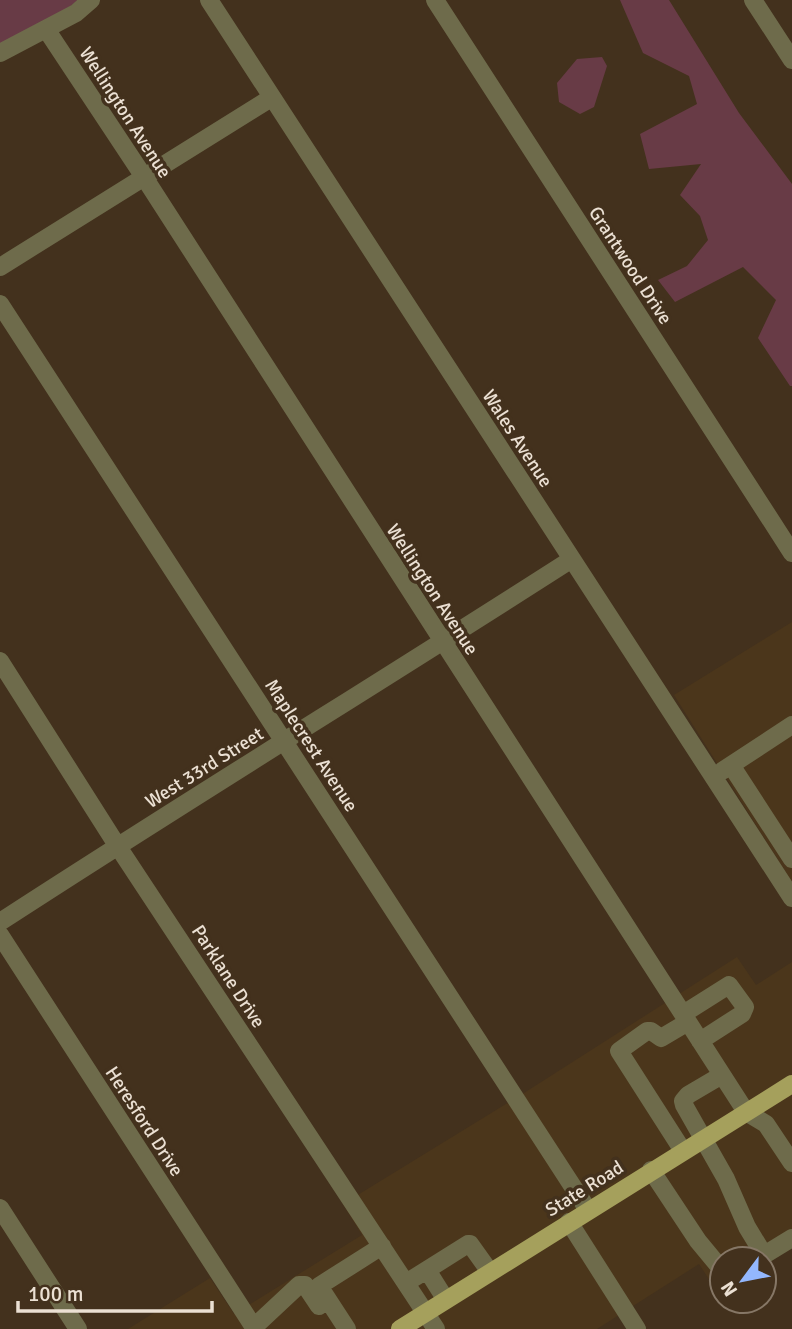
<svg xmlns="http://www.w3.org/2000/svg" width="792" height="1329" viewBox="0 0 792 1329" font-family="Signika,sans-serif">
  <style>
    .built { fill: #4b361b }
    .green { fill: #683b46 }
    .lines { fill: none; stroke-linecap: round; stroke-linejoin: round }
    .minor { stroke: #6e6b4b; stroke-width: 18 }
    .major { stroke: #a5a05c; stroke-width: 18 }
    .labels { text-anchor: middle; stroke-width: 7; stroke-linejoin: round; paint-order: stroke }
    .street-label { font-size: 19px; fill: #ebe0d3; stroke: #43311d }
  </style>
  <rect width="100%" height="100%" fill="#43311d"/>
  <path class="built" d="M 792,622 L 792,882 L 674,695 Z
    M 737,957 L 756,985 L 792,962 L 792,1247 L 764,1264 L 764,1259 L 722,1259 L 722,1290 L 718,1293 L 699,1264 L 597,1329 L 128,1329 L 210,1278 L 234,1314 L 362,1235 L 343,1204 L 524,1093 Z"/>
  <path class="green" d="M 0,0 L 78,0 L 67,9 L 0,44 Z
    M 620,0 L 669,0 L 739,113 L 792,184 L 792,386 L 790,386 L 758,338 L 776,300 L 743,267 L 675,302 L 658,280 L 687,266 L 708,240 L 700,216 L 680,195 L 701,164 L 649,169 L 640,134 L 697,104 L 689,76 L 643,53 Z
    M 602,57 L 607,66 L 594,107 L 580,114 L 559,102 L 557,83 L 577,59 Z"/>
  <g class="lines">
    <path class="minor" d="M 209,0 L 792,898
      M 435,0 L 792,553
      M 753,0 L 792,60
      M 46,29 L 144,177 L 746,1112 L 766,1124 L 792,1163
      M 0,53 L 76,13 L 91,0
      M 0,267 L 271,98
      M 0,304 L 588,1210
      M 0,661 L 113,839 L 436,1329
      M 731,765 L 792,859
      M 722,771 L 792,725
      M 0,922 C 189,799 382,681 572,559
      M 0,935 L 255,1329
      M 683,1014 L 729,985 L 745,1007 L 742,1014 L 700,1041
      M 722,1075 L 688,1095 L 683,1101 L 684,1105 L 726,1179 L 747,1227 L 764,1255 L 792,1238
      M 683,1151 L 619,1051 L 647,1031 L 651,1031 L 661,1038 L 688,1022
      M 651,1170 L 698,1241 L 722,1270
      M 0,1208 L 78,1329
      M 569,1222 L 637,1329
      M 427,1270 L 446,1300
      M 406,1283 L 468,1244 L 470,1244 L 490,1272
      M 254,1327 L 299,1285 L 305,1285 L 319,1306
      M 347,1329 L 319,1286 L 382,1246"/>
    <path class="major" d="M 400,1329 L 792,1084"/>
  </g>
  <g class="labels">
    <g class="street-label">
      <text transform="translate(126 112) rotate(57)" y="7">Wellington Avenue</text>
      <text transform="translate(631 265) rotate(57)" y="7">Grantwood Drive</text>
      <text transform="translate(518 438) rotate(57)" y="7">Wales Avenue</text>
      <text transform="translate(433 589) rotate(57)" y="7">Wellington Avenue</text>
      <text transform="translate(312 745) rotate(57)" y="7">Maplecrest Avenue</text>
      <text transform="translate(204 767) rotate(-32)" y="7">West 33rd Street</text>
      <text transform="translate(229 976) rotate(57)" y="7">Parklane Drive</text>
      <text transform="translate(145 1121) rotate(57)" y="7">Heresford Drive</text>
      <text transform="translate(584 1188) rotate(-32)" y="7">State Road</text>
    </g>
  </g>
  <g transform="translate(743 1280) rotate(238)"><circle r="33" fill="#43311d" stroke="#867766" stroke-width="2"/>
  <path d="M0-5L12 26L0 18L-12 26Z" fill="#93b7fd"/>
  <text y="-10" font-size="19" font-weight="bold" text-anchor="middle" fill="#ebe0d3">N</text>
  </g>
  <path d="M18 1301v10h194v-10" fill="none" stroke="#ebe0d3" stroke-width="3.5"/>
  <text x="28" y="1301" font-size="21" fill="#ebe0d3" stroke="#43311d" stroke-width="5" paint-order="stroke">100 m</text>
</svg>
